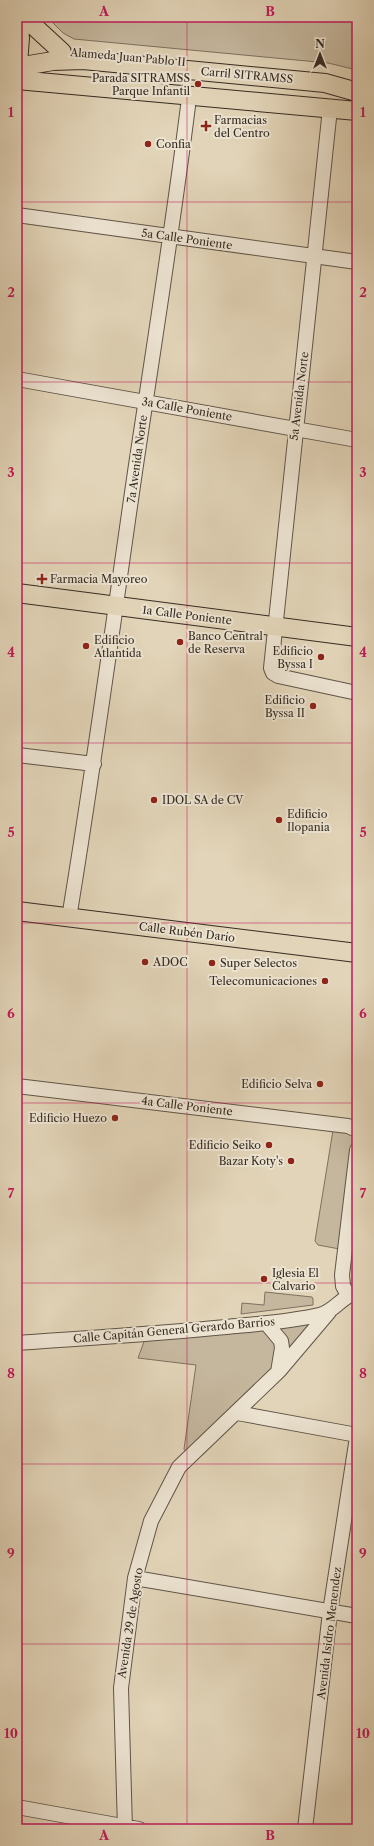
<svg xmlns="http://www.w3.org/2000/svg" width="374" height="1846" viewBox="0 0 374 1846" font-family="'Libre Caslon Text',serif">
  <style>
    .green { fill: #c5b79e; stroke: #7d7160 }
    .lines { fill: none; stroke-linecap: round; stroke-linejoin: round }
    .minor-casing { stroke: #605548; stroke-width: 16 }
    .major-casing { stroke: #352b22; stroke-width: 20 }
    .minor { stroke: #ece3d1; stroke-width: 14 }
    .major { stroke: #e2d4b8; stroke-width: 18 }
    .grid { fill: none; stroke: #c2185b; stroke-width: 1; stroke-opacity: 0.55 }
    .poi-dot { fill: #8f2418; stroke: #ece3d1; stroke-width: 1.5 }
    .labels { text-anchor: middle; stroke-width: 4; stroke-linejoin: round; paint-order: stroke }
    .street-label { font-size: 11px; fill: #352b22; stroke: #ece3d1 }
    .poi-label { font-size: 11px; fill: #352b22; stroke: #ece3d1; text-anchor: start }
    .neatline { fill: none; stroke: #c2185b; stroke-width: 1.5 }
    .grid-label { font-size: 13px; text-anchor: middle; font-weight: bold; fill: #c2185b }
  </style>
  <rect width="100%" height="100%" fill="#e2d4b8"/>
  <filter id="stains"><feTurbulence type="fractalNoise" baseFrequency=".005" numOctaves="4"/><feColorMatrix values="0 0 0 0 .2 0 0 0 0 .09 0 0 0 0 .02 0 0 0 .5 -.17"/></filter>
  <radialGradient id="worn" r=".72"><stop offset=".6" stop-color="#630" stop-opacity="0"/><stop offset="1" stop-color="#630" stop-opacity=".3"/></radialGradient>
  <path class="green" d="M 47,17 L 357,17 L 357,70 L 328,63 L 74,39 L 63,33 Z
    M 334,1124 L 357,1130 L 357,1150 L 345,1250 L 318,1245 L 315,1241 Z
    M 265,1292 L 312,1297 L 313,1299 L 313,1305 L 241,1314 L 242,1303 L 264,1305 Z
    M 307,1324 L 309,1325 L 289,1352 L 278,1328 Z
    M 263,1330 L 268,1332 L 276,1344 L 274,1364 L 271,1369 L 186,1452 L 184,1449 L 196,1365 L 138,1358 L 145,1339 Z"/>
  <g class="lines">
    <defs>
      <path id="minor" d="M 329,118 L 271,668 L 273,673 L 278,676 L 357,693
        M 17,215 L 357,262
        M 17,379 L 357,440
        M 17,755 L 94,764
        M 69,918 C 94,767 114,616 136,465 C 154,345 173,226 188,106
        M 17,1086 L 348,1126 L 357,1130
        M 348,1295 L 343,1286 L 342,1275 L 357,1150
        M 17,1343 C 87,1338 156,1334 226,1327 C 257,1324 288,1322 319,1315 C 334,1312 342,1296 357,1292
        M 279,1371 L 329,1312
        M 237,1413 L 357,1435
        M 135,1578 L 357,1616
        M 17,1807 L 139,1829
        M 125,1829 L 121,1688 L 135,1578 L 151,1521 L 179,1467 L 278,1372 L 282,1348 L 281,1341 L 266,1323
        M 305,1829 L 330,1612 L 357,1437"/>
      <path id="major" d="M 24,17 L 62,52
        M 17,67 L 53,61 L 83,60 L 325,83 L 357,92
        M 17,77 L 20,38 L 18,17
        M 17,80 L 357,111
        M 17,593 L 357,637
        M 17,911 L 357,953"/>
    </defs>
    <use href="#minor" class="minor-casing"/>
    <use href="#major" class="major-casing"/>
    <use href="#minor" class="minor"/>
    <use href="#major" class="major"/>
  </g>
  <path class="grid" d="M 187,17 L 187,1829M 17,202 L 357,202M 17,382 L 357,382M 17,563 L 357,563M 17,743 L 357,743M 17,923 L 357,923M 17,1103 L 357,1103M 17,1283 L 357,1283M 17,1464 L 357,1464M 17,1644 L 357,1644"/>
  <g class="poi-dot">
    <circle cx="198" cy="84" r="4"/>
    <path d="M204 120h4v4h4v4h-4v4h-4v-4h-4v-4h4z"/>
    <circle cx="148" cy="144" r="4"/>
    <path d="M40 573h4v4h4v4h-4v4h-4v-4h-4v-4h4z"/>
    <circle cx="180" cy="642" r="4"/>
    <circle cx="86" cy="646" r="4"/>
    <circle cx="321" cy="657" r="4"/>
    <circle cx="313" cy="706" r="4"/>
    <circle cx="154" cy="800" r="4"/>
    <circle cx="279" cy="820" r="4"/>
    <circle cx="145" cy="962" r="4"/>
    <circle cx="212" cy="963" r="4"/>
    <circle cx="325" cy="981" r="4"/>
    <circle cx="320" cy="1084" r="4"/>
    <circle cx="115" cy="1118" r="4"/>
    <circle cx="269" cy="1145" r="4"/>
    <circle cx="291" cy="1161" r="4"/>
    <circle cx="264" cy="1279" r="4"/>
  </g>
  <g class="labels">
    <g class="street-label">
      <text transform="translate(128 57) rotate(5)" y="4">Alameda Juan Pablo II</text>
      <text transform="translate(247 75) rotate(5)" y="4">Carril SITRAMSS</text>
      <text transform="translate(187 239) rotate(8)" y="4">5a Calle Poniente</text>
      <text transform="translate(299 396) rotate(-83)" y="4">5a Avenida Norte</text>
      <text transform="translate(187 409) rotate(10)" y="4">3a Calle Poniente</text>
      <text transform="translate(137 459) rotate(-82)" y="4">7a Avenida Norte</text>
      <text transform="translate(187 615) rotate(7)" y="4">1a Calle Poniente</text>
      <text transform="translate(187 932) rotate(7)" y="4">Calle Rubén Darío</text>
      <text transform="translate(187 1106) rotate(7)" y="4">4a Calle Poniente</text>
      <text transform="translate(174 1330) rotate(-5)" y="4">Calle Capitán General Gerardo Barrios</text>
      <text transform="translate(130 1623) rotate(-81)" y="4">Avenida 29 de Agosto</text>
      <text transform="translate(329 1633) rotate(-83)" y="4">Avenida Isidro Menendez</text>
    </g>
    <g class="poi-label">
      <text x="190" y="82" text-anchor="end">Parada SITRAMSS<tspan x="190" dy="13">Parque Infantil</tspan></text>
      <text x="214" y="124">Farmacias<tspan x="214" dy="13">del Centro</tspan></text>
      <text x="156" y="148">Confia</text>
      <text x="50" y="583">Farmacia Mayoreo</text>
      <text x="188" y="640">Banco Central<tspan x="188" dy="13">de Reserva</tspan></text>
      <text x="94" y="644">Edificio<tspan x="94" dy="13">Atlantida</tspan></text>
      <text x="313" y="655" text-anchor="end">Edificio<tspan x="313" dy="13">Byssa I</tspan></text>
      <text x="305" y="704" text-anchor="end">Edificio<tspan x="305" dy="13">Byssa II</tspan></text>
      <text x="162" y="804">IDOL SA de CV</text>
      <text x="287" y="818">Edificio<tspan x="287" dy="13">Ilopania</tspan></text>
      <text x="153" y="966">ADOC</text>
      <text x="220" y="967">Super Selectos</text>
      <text x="317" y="985" text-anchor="end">Telecomunicaciones</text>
      <text x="312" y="1088" text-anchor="end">Edificio Selva</text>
      <text x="107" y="1122" text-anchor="end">Edificio Huezo</text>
      <text x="261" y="1149" text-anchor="end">Edificio Seiko</text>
      <text x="283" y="1165" text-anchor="end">Bazar Koty's</text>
      <text x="272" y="1277">Iglesia El<tspan x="272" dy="13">Calvario</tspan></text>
    </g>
  </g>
  <rect width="374" height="1846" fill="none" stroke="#e2d4b8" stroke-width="44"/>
  <g transform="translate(320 54)" stroke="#ece3d1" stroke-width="3" paint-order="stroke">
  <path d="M0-3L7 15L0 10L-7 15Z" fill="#352b22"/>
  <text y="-6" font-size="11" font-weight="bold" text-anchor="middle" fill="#352b22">N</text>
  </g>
  <rect x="22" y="22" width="330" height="1802" class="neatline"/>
  <g class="grid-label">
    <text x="104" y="16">A</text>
    <text x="270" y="16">B</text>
    <text x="11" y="117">1</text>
    <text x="363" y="117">1</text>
    <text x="11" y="297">2</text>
    <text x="363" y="297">2</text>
    <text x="11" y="477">3</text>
    <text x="363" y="477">3</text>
    <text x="11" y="657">4</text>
    <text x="363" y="657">4</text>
    <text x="11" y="837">5</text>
    <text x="363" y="837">5</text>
    <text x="11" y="1018">6</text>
    <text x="363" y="1018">6</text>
    <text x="11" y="1198">7</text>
    <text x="363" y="1198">7</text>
    <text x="11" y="1378">8</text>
    <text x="363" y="1378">8</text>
    <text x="11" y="1558">9</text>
    <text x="363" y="1558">9</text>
    <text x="11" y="1738">10</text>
    <text x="363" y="1738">10</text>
    <text x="104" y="1840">A</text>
    <text x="270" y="1840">B</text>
  </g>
  <rect width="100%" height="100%" filter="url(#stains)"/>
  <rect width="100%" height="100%" fill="url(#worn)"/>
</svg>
